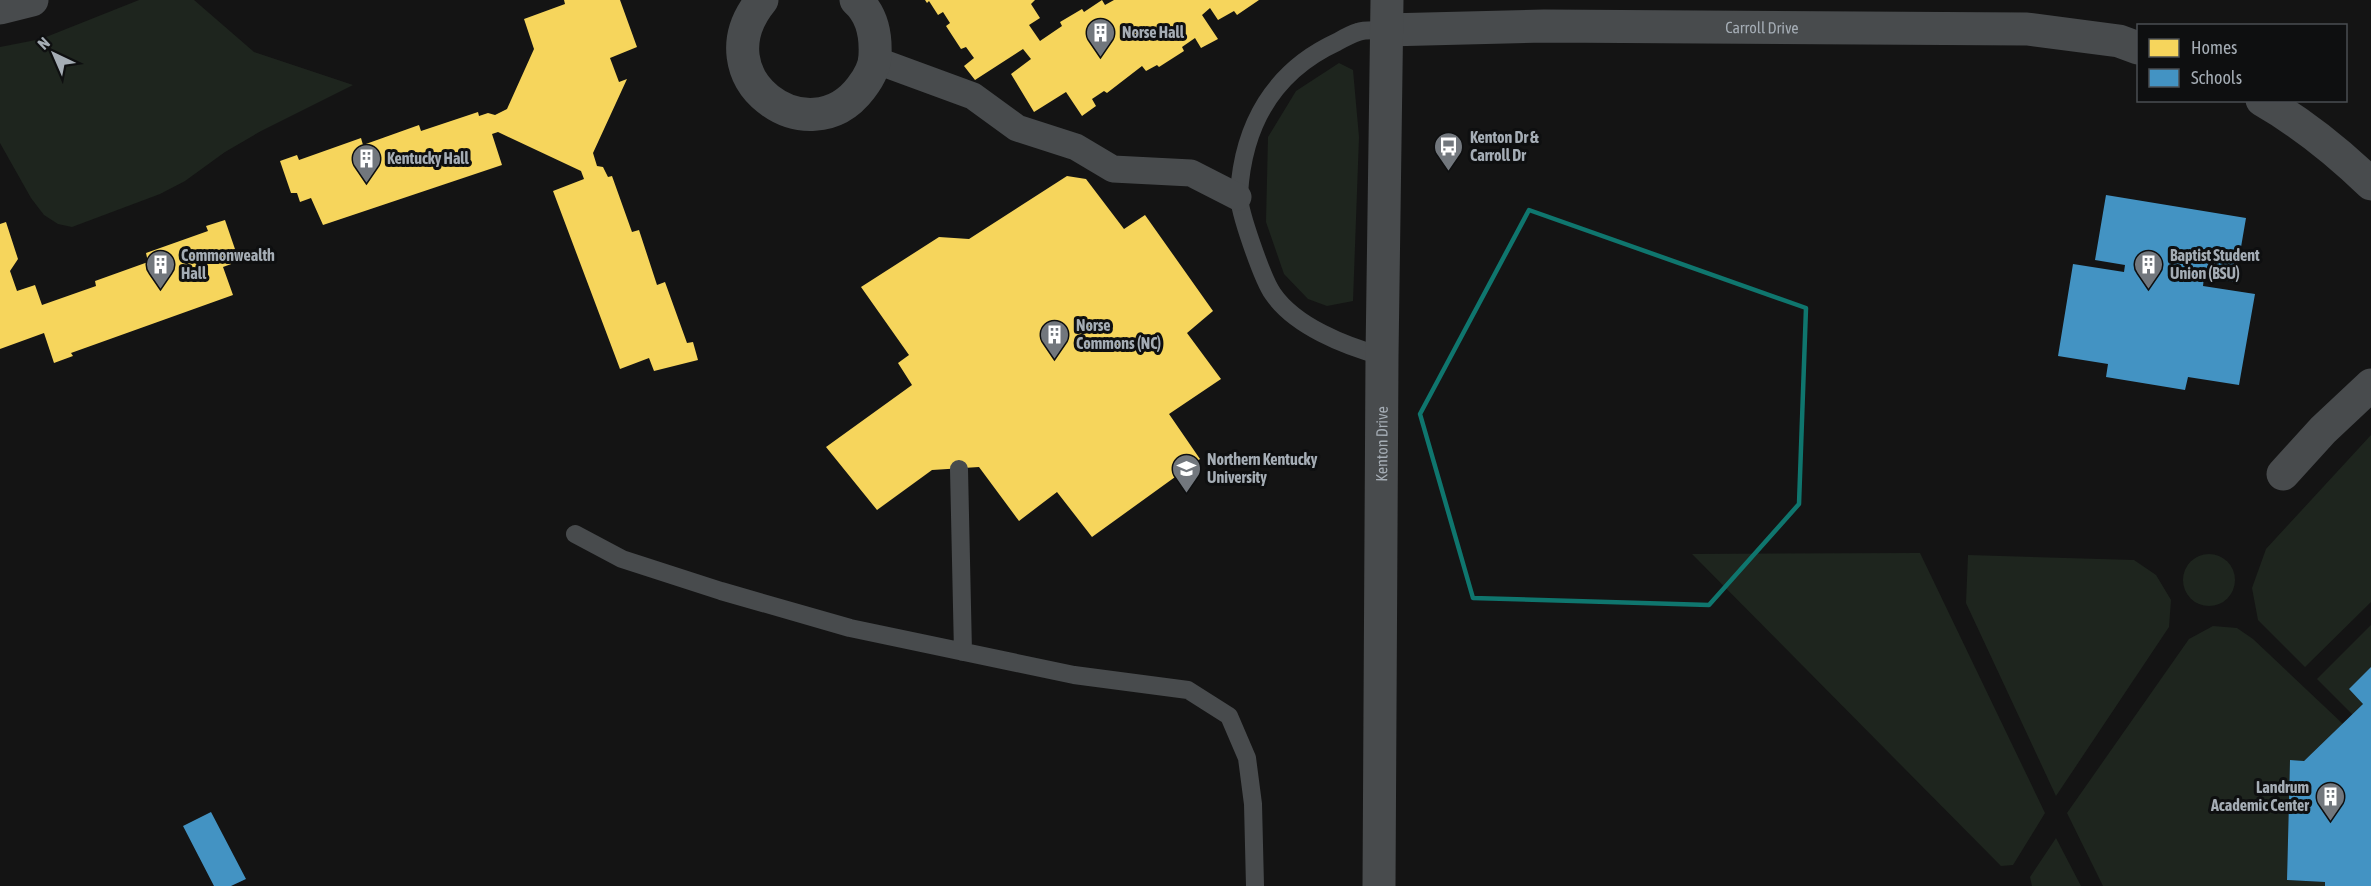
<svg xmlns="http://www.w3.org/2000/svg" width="2371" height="886" viewBox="0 0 2371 886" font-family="'Asap Condensed',sans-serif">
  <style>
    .green { fill: #1e251e }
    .homes { fill: #f6d55c }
    .schools { fill: #4393c3 }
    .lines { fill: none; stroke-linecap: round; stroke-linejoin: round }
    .service { stroke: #484b4d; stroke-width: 18 }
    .pedestrian { stroke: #484b4d; stroke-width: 27 }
    .minor { stroke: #484b4d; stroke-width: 33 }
    .marked { fill: none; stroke: #0f766e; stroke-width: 4.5; stroke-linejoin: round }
    .labels { text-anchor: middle; stroke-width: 6; stroke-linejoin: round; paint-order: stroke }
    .street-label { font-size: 16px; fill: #a5adb5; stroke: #0e0f10 }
    .poi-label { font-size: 16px; font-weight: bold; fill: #a5adb5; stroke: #0e0f10; text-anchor: start }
  </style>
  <rect width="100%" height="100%" fill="#141414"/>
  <path class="green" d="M 139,0 L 194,0 L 254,52 L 353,85 L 261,131 L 225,152 L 185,181 L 160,194 L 72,227 L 58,224 L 44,215 L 31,198 L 0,143 L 0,47 L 41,39 Z
    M 1339,63 L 1353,70 L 1359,137 L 1353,301 L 1327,306 L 1308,299 L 1284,274 L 1266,222 L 1268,137 L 1296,91 Z
    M 2371,435 L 2371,602 L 2305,667 L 2258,620 L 2252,588 L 2266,549 Z
    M 1920,553 L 2045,813 L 2013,865 L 2001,866 L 1692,554 Z
    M2183 580a26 26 0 1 1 52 0a26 26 0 1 1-52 0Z
    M 1968,555 L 2134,560 L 2156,575 L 2171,600 L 2169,627 L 2056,796 L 1966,603 Z
    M 2371,625 L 2371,667 L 2349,689 L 2363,704 L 2353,715 L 2317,679 Z
    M 2213,626 L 2237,628 L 2253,639 L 2343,724 L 2304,761 L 2290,760 L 2287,880 L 2325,882 L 2325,886 L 2103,886 L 2067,813 L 2189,639 Z
    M 2056,838 L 2081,886 L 2032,886 L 2030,877 Z"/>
  <path class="homes" d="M 564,0 L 620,0 L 637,47 L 610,58 L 619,82 L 627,79 L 593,153 L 597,166 L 603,167 L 608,177 L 612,176 L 632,232 L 639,230 L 657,285 L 665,282 L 687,343 L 693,342 L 698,360 L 654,371 L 649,358 L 620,369 L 553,191 L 584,179 L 581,171 L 498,132 L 492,134 L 502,165 L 323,225 L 311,198 L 300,202 L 297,193 L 291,193 L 280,161 L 297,155 L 299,160 L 361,138 L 363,145 L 419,125 L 421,131 L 478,112 L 479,116 L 488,113 L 495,115 L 507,109 L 534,49 L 524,19 L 565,4 Z
    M 925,0 L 1035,0 L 1031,4 L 1040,18 L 1029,25 L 1040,41 L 1062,26 L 1060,22 L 1082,9 L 1084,12 L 1102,0 L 1105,5 L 1114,0 L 1259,0 L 1237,15 L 1234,11 L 1218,20 L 1210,8 L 1202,15 L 1218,39 L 1201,48 L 1195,38 L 1182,47 L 1184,51 L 1159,67 L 1157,65 L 1146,71 L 1142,66 L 1107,93 L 1104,91 L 1092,99 L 1096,106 L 1082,116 L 1066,92 L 1034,112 L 1011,74 L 1031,59 L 1023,49 L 975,80 L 964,66 L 974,58 L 966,47 L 961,49 L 946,26 L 950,23 L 943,12 L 938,15 L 929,1 L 927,3 Z
    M 1067,176 L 1086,179 L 1124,229 L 1145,215 L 1213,311 L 1187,333 L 1221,379 L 1169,414 L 1200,459 L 1092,537 L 1057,492 L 1019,521 L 979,467 L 932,470 L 877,510 L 826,447 L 912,385 L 898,363 L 909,355 L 861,287 L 939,237 L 969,239 Z
    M 225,220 L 236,252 L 231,254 L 234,263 L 223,267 L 233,295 L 71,353 L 73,356 L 54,363 L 44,333 L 0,349 L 0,224 L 6,222 L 18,259 L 10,271 L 17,291 L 35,285 L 42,305 L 96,286 L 95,281 L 148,262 L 146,253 L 208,231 L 206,226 Z"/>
  <path class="schools" d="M 2106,195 L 2246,218 L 2235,282 L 2204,277 L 2203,286 L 2255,294 L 2239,385 L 2188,377 L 2185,390 L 2106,377 L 2108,364 L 2058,356 L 2073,264 L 2124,272 L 2125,265 L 2095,260 Z
    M 2371,667 L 2371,886 L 2325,886 L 2325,882 L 2287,880 L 2290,760 L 2304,761 L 2363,704 L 2349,689 Z
    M 211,812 L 246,879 L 231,886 L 214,886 L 183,826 Z"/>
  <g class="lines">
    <path class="service" d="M 1382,356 C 1345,346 1295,326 1273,294 C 1263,280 1238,210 1239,194 C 1243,125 1274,71 1337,42 C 1344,38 1351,34 1358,32 C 1366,29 1377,31 1386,30
      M 959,469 L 963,652
      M 575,534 L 622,559 L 721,591 L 850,628 L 1074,675 L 1188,690 L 1229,716 L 1247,758 L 1253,804 L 1255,886"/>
    <path class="pedestrian" d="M 875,60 L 973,96 L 1017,128 L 1076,147 L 1113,169 L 1191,173 L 1238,197"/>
    <g class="minor">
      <path d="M 762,0 C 698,78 809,157 861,88 C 868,79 875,67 875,55 C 876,35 872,14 856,0"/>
      <path d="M 0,8 L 32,0"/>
      <path id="s1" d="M 1386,30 L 1544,26 L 2027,29 L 2119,41 L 2138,48"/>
      <path d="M 2262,100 C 2302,123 2338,152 2371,184"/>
      <path d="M 2283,474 L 2323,430 L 2371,385"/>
      <path id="s2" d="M 1379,886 L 1382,356 L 1387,0"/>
    </g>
  </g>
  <path class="marked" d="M 1529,210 L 1806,308 L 1799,504 L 1709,605 L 1473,598 L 1420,414 Z"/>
  <defs>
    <symbol id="building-pin" viewBox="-11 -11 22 30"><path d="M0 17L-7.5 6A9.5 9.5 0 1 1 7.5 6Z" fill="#72777d" stroke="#0e0f10"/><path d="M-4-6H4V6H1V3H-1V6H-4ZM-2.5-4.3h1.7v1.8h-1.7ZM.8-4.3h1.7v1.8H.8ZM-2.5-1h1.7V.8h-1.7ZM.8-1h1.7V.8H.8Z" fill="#fff"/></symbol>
    <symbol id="bus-pin" viewBox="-11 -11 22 30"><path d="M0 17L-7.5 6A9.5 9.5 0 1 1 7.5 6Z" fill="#72777d" stroke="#0e0f10"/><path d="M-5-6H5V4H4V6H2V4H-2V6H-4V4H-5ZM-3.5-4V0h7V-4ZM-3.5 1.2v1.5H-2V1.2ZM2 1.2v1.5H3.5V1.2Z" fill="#fff"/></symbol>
    <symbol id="university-pin" viewBox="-11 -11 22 30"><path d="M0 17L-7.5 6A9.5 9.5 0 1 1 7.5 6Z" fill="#72777d" stroke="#0e0f10"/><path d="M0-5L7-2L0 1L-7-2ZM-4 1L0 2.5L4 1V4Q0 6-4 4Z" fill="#fff"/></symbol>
  </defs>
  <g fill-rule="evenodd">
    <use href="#building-pin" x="1084" y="16" width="33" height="45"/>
    <use href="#bus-pin" x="1432" y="130" width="33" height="45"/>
    <use href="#building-pin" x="350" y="142" width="33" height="45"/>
    <use href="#building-pin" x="144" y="248" width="33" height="45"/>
    <use href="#building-pin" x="2132" y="248" width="33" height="45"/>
    <use href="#building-pin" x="1038" y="318" width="33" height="45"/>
    <use href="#university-pin" x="1170" y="452" width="33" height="45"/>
    <use href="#building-pin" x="2314" y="780" width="33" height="45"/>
  </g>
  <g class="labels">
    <g class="street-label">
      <text dy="6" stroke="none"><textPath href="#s1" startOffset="376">Carroll Drive</textPath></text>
      <text dy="6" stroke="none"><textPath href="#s2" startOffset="442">Kenton Drive</textPath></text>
    </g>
    <g class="poi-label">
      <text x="1122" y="38">Norse Hall</text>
      <text x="1470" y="143">Kenton Dr &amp;<tspan x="1470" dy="18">Carroll Dr</tspan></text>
      <text x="387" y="164">Kentucky Hall</text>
      <text x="181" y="261">Commonwealth<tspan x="181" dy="18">Hall</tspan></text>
      <text x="2170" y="261">Baptist Student<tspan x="2170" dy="18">Union (BSU)</tspan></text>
      <text x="1076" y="331">Norse<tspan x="1076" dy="18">Commons (NC)</tspan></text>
      <text x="1207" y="465">Northern Kentucky<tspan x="1207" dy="18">University</tspan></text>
      <text x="2309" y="793" text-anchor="end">Landrum<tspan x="2309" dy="18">Academic Center</tspan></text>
    </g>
  </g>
  <rect x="2137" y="24" width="210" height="78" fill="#0e0f10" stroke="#4a4e52" stroke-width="1.5"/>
  <rect x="2149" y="39" width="30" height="18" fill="#f6d55c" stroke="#4a4e52" stroke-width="1.5"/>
  <text x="2191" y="54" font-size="18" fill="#a5adb5">Homes</text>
  <rect x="2149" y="69" width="30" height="18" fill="#4393c3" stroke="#4a4e52" stroke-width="1.5"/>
  <text x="2191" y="84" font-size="18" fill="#a5adb5">Schools</text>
  <g transform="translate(54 54) rotate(316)" stroke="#0e0f10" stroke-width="4.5" paint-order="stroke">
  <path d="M0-4.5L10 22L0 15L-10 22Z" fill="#a5adb5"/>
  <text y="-9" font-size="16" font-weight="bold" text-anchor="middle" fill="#a5adb5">N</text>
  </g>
</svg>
